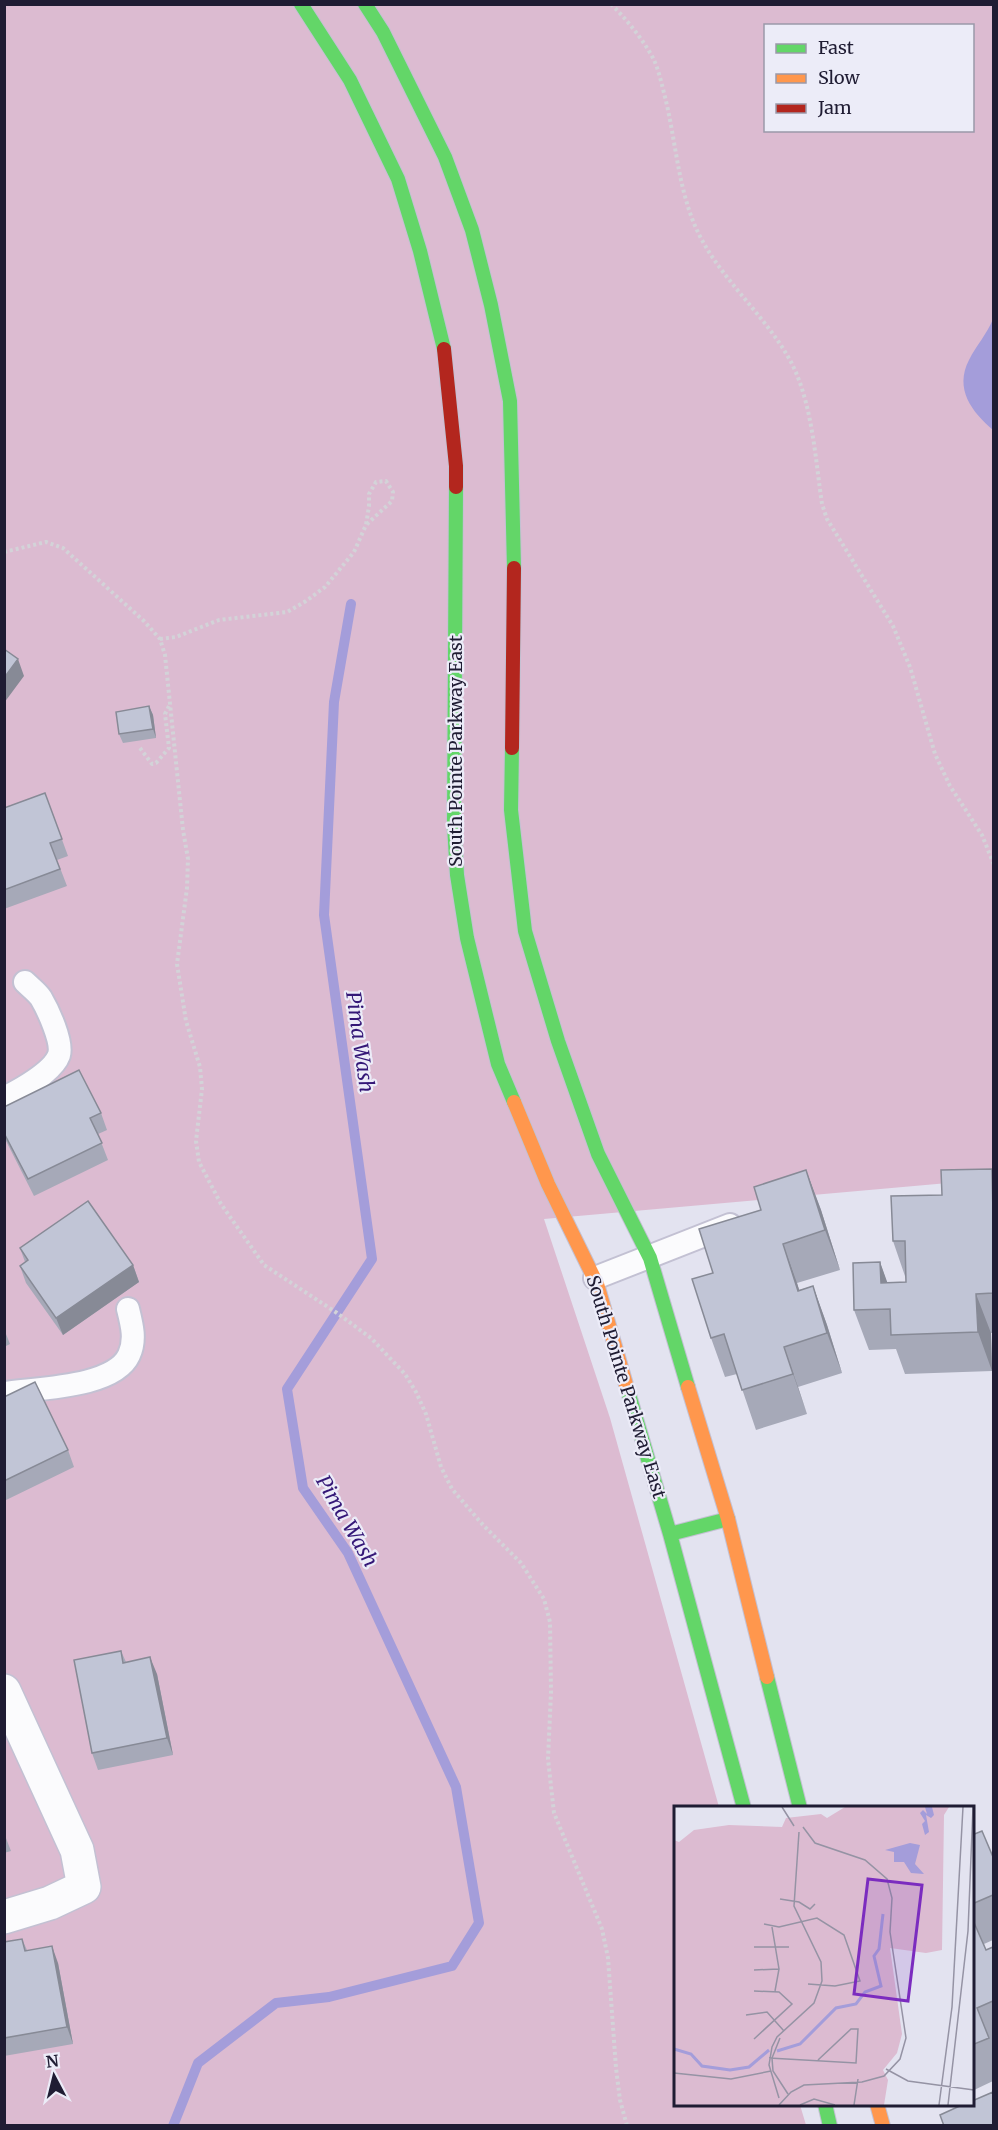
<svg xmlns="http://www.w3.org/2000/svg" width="998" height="2130" viewBox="0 0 998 2130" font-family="Merriweather,serif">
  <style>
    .green { fill: #dcbbd1; fill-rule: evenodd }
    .water { fill: #a49dda }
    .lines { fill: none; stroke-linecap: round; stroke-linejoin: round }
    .stream { stroke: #a49dda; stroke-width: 10 }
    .lane-casing { stroke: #c3c1d3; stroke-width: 26 }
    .street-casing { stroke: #c3c1d3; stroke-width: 36 }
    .fast-casing { stroke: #c3c1d3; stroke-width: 16 }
    .slow-casing { stroke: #c3c1d3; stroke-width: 16 }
    .jam-casing { stroke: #c3c1d3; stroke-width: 16 }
    .path { stroke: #d3d3d8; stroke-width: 4; stroke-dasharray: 3 3; stroke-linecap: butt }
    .lane { stroke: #fbfbfd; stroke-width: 22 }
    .street { stroke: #fbfbfd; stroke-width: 33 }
    .fast { stroke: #63d668; stroke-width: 14 }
    .slow { stroke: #ff974d; stroke-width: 14 }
    .jam { stroke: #b3261e; stroke-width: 14 }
    .wall { fill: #a6a9b8 }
    .shaded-wall { fill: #878a96 }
    .building { fill: #c1c5d6; stroke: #878a96; stroke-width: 1.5 }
    .labels { text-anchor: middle; stroke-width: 4.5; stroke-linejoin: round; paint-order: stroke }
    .street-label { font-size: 18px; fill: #1f1c33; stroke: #ececf8 }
    .water-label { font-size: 20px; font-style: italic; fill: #341777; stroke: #ececf8 }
    .inset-river { fill: none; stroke: #a49dda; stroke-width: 3 }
    .inset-road { fill: none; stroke: #9593a4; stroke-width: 1.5 }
    .view { fill: #7b2cbf; fill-opacity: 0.15; stroke: #7b2cbf; stroke-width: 3 }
    .inset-edge { fill: none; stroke: #1f1c33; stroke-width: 3 }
  </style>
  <rect width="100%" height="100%" fill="#e3e3f0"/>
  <path class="green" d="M 5,5 L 993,5 L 993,1179 L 544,1219 L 610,1418 L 719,1807 L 676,1808 L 676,2104 L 800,2105 L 806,2125 L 5,2125 ZM 766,26 L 972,26 L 972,130 L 766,130 Z"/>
  <path class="water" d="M 993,319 L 993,430 C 972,412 954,389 969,360 C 976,346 987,334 993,319 Z"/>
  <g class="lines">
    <path class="stream" d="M 173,2126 L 198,2063 L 276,2003 L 329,1997 L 452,1966 L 479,1923 L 456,1787 L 348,1553 L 303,1488 L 287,1389 L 372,1259 L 324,915 L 334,702 L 351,604"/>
    <defs>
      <path id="lane" d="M 4,1098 C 20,1090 53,1072 59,1055 C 63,1042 48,1010 41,998 C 37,992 30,987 25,982
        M 595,1278 L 730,1225
        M 4,1393 C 36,1388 114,1388 129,1355 C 136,1340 132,1325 128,1309"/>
      <path id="street" d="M 4,1691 L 77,1850 L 84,1887 L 50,1903 L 4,1917"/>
      <path id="fast" d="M 301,4 L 350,80 L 398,179 L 420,251 L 444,349
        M 365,4 L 383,32 L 445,157 L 472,230 L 491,305 L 510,401 L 514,568
        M 456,487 L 454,825 L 457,875 L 467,938 L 498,1064 L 514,1102
        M 512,748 L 511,810 L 525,931 L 558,1041 L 598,1154 L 650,1258 L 688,1387
        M 627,1388 L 670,1534 L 744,1808
        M 670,1534 L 728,1519
        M 767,1677 L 800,1808
        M 825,2104 L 830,2126"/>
      <path id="slow" d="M 514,1102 L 548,1184 L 597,1284 L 627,1388
        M 688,1387 L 728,1519 L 767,1677
        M 877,2104 L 883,2126"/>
      <path id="jam" d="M 444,349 L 456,466 L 456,487
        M 512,748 L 514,568"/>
    </defs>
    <use href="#lane" class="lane-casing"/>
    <use href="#street" class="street-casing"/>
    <use href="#fast" class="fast-casing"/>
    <use href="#slow" class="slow-casing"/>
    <use href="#jam" class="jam-casing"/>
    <path class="path" d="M 611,4 C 627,20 642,38 653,58 C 658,68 661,81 664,93 C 675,135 677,180 693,221 C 713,272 759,308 787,355 C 812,396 815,457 822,504 L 827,519 L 893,626 L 910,667 L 935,754 L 950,786 L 982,835 L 994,865
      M 4,552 L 46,542 L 63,548 L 144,621 L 160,639 L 165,655 L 183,830 L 188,859 L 187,888 L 177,964 L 186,1021 L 200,1067 L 202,1089 L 196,1141 L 199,1162 L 221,1204 L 264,1265 L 337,1313 L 371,1338 L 405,1374 L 416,1392 L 426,1414 L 441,1467 L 452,1489 L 483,1525 L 521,1563 L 544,1599 L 550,1622 L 551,1692 L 548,1759 L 554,1813 L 602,1929 L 608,1958 L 616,2068 L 620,2100 L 627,2126
      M 160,639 L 176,637 L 219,620 L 287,612 L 306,601 L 325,587 L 354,552 L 366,525 L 369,506 L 369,494 L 376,482 L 386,481 L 393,492 L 392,501 L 366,525
      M 140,748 L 152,764 L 156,763 L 169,748 L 165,714 L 170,704"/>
    <use href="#lane" class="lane"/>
    <use href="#street" class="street"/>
    <use href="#fast" class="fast"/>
    <use href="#slow" class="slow"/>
    <use href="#jam" class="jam"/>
  </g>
  <path class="wall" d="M 149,706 L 153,715 L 156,738 L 123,743 L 119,734 Z
    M 45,793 L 68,856 L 57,860 L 67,886 L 4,909 L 4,808 Z
    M 4,1107 L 101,1113 L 107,1130 L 98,1134 L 108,1160 L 34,1196 L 4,1137 Z
    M 806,1170 L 821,1210 L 840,1270 L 797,1283 L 799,1290 L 813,1286 L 827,1325 L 842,1373 L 798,1387 L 807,1414 L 756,1430 L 737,1374 L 725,1377 L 711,1338 L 713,1273 L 761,1210 Z
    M 993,1174 L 993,1333 L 991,1333 L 992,1371 L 905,1374 L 896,1349 L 869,1350 L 854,1310 L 880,1262 L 887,1283 L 906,1282 L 906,1279 L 893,1241 Z
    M 20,1248 L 133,1265 L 139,1282 L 63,1335 L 26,1283 L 20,1266 L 25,1262 Z
    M 4,1329 L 10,1344 L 4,1347 Z
    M 4,1397 L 68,1450 L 74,1467 L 4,1501 Z
    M 121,1651 L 126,1662 L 157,1674 L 173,1755 L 98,1770 L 92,1753 Z
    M 4,1833 L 11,1851 L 4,1853 Z
    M 972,1835 L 993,1857 L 993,1940 L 984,1944 L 986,1950 L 993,1947 L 993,2081 L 972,2091 Z
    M 22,1939 L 27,1950 L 58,1963 L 73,2044 L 4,2056 L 4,1942 Z"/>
  <path class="shaded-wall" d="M 18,659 L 24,676 L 4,703 L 4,678 Z
    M 149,706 L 153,715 L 156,738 L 153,729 Z
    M 992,1169 L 993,1174 L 993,1214 Z
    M 806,1170 L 821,1210 L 840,1270 L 825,1230 Z
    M 783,1244 L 797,1283 L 812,1330 L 798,1291 Z
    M 880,1262 L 894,1301 L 881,1283 Z
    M 133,1265 L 139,1282 L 63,1335 L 56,1318 Z
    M 813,1286 L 827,1325 L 842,1373 L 827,1333 Z
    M 976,1294 L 991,1333 L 992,1371 L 978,1332 Z
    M 784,1347 L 798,1387 L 807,1414 L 793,1374 Z
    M 150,1657 L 157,1674 L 173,1755 L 167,1738 Z
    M 52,1946 L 58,1963 L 73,2044 L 67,2027 Z"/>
  <path class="building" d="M 4,649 L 18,659 L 4,678 Z
    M 149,706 L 153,729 L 119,734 L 116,712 Z
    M 45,793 L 62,839 L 50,843 L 60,869 L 4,890 L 4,808 Z
    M 79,1070 L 101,1113 L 90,1118 L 102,1143 L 28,1179 L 4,1133 L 4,1107 Z
    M 992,1169 L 993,1214 L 993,1293 L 976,1294 L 978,1332 L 891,1335 L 890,1309 L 854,1310 L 853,1263 L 880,1262 L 881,1283 L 906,1282 L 905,1241 L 893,1241 L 891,1196 L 942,1195 L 941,1170 Z
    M 806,1170 L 825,1230 L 783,1244 L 798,1291 L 813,1286 L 827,1333 L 784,1347 L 793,1374 L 742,1390 L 724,1334 L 711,1338 L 692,1279 L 713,1273 L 699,1229 L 761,1210 L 754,1187 Z
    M 88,1201 L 133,1265 L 56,1318 L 20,1266 L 28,1260 L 20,1248 Z
    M 35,1382 L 68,1450 L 4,1481 L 4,1397 Z
    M 121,1651 L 123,1663 L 150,1657 L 167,1738 L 92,1753 L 74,1660 Z
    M 982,1831 L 993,1857 L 993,1895 L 972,1904 L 972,1835 Z
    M 972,1918 L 986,1950 L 993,1947 L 993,2001 L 977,2008 L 989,2038 L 972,2045 Z
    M 22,1939 L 25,1951 L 52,1946 L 67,2027 L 4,2038 L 4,1942 Z
    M 993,2092 L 993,2126 L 944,2126 L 940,2115 L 964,2104 L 972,2104 L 972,2101 Z"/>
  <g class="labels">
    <g class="street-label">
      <text transform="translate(456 751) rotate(-90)" y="6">South Pointe Parkway East</text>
      <text transform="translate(626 1387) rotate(73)" y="6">South Pointe Parkway East</text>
    </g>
    <g class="water-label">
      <text transform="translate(360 1042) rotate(82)" y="7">Pima Wash</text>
      <text transform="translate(347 1521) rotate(60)" y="7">Pima Wash</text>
    </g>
  </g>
  <g transform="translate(674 1806)">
    <rect width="300" height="300" fill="#e3e3f0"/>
    <path d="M 171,1 L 275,1 L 270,9 L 268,144 L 252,147 L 216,142 L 228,228 L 223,247 L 209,264 L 214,274 L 210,299 L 0,299 L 0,34 L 5,36 L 20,24 L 55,19 L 108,21 L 112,12 L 147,8 L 153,12 Z" fill="#dcbbd1"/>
    <path d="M 251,1 L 258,1 L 260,9 L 257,12 L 252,9 L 255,26 L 251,29 L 248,18 L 251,15 L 246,7 L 249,4 L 253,8 ZM 236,37 L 246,39 L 241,58 L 250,68 L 237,67 L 230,56 L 220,56 L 220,46 L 211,44 Z" fill="#a49dda"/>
    <path class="inset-river" d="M 0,243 L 17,248 L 28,260 L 56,264 L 75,261 L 95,244M 103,245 L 126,238 L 162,202 L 182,198 L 191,186 L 207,180 L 200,150 L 205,143 L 209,108"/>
    <path class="inset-road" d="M 108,1 L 120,20M 106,93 L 125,96 L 136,103 L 141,98M 90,118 L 105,121 L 143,112 L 170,129 L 186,175 L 161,180 L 134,178M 98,121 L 105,163 L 101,185M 80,141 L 115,141M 80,164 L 105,163M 80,185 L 105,186 L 118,198 L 80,233M 72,209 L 93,206 L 110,225M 106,232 L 98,252 L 99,265 L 114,288M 95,252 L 182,257 L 184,223 L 177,223 L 144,254M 212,263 L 234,275 L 300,284M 0,267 L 57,273 L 97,265M 105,292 L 95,259 L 98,241 L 103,231 L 140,197 L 148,175 L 147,156 L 120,100 L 125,26M 105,299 L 117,286 L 130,279 L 188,276 L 210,270 L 226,253 L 232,232 L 216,126 L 218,92 L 213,73 L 191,54 L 141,37 L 129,21M 126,299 L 140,293 L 161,299M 180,299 L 184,273M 265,299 L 278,201 L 289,1M 274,299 L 294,125 L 299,1"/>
    <path class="view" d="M 194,73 L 248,79 L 234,195 L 180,188 Z"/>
    <rect width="300" height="300" class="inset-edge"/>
  </g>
  <rect width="998" height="2130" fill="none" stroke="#1f1c33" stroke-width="12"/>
  <rect x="764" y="24" width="210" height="108" fill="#ececf8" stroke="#9a99a9" stroke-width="1.5"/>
  <rect x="776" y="44" width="30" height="9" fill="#63d668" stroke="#9a99a9" stroke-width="1.5"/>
  <text x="818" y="54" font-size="18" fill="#1f1c33">Fast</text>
  <rect x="776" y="74" width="30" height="9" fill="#ff974d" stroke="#9a99a9" stroke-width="1.5"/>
  <text x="818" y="84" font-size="18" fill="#1f1c33">Slow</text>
  <rect x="776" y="104" width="30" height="9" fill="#b3261e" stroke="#9a99a9" stroke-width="1.5"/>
  <text x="818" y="114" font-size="18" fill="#1f1c33">Jam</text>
  <g transform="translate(54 2076) rotate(353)" stroke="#ececf8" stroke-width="4.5" paint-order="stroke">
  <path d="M0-4.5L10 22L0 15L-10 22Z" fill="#1f1c33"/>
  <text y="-9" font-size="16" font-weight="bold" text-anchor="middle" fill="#1f1c33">N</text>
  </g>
</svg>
